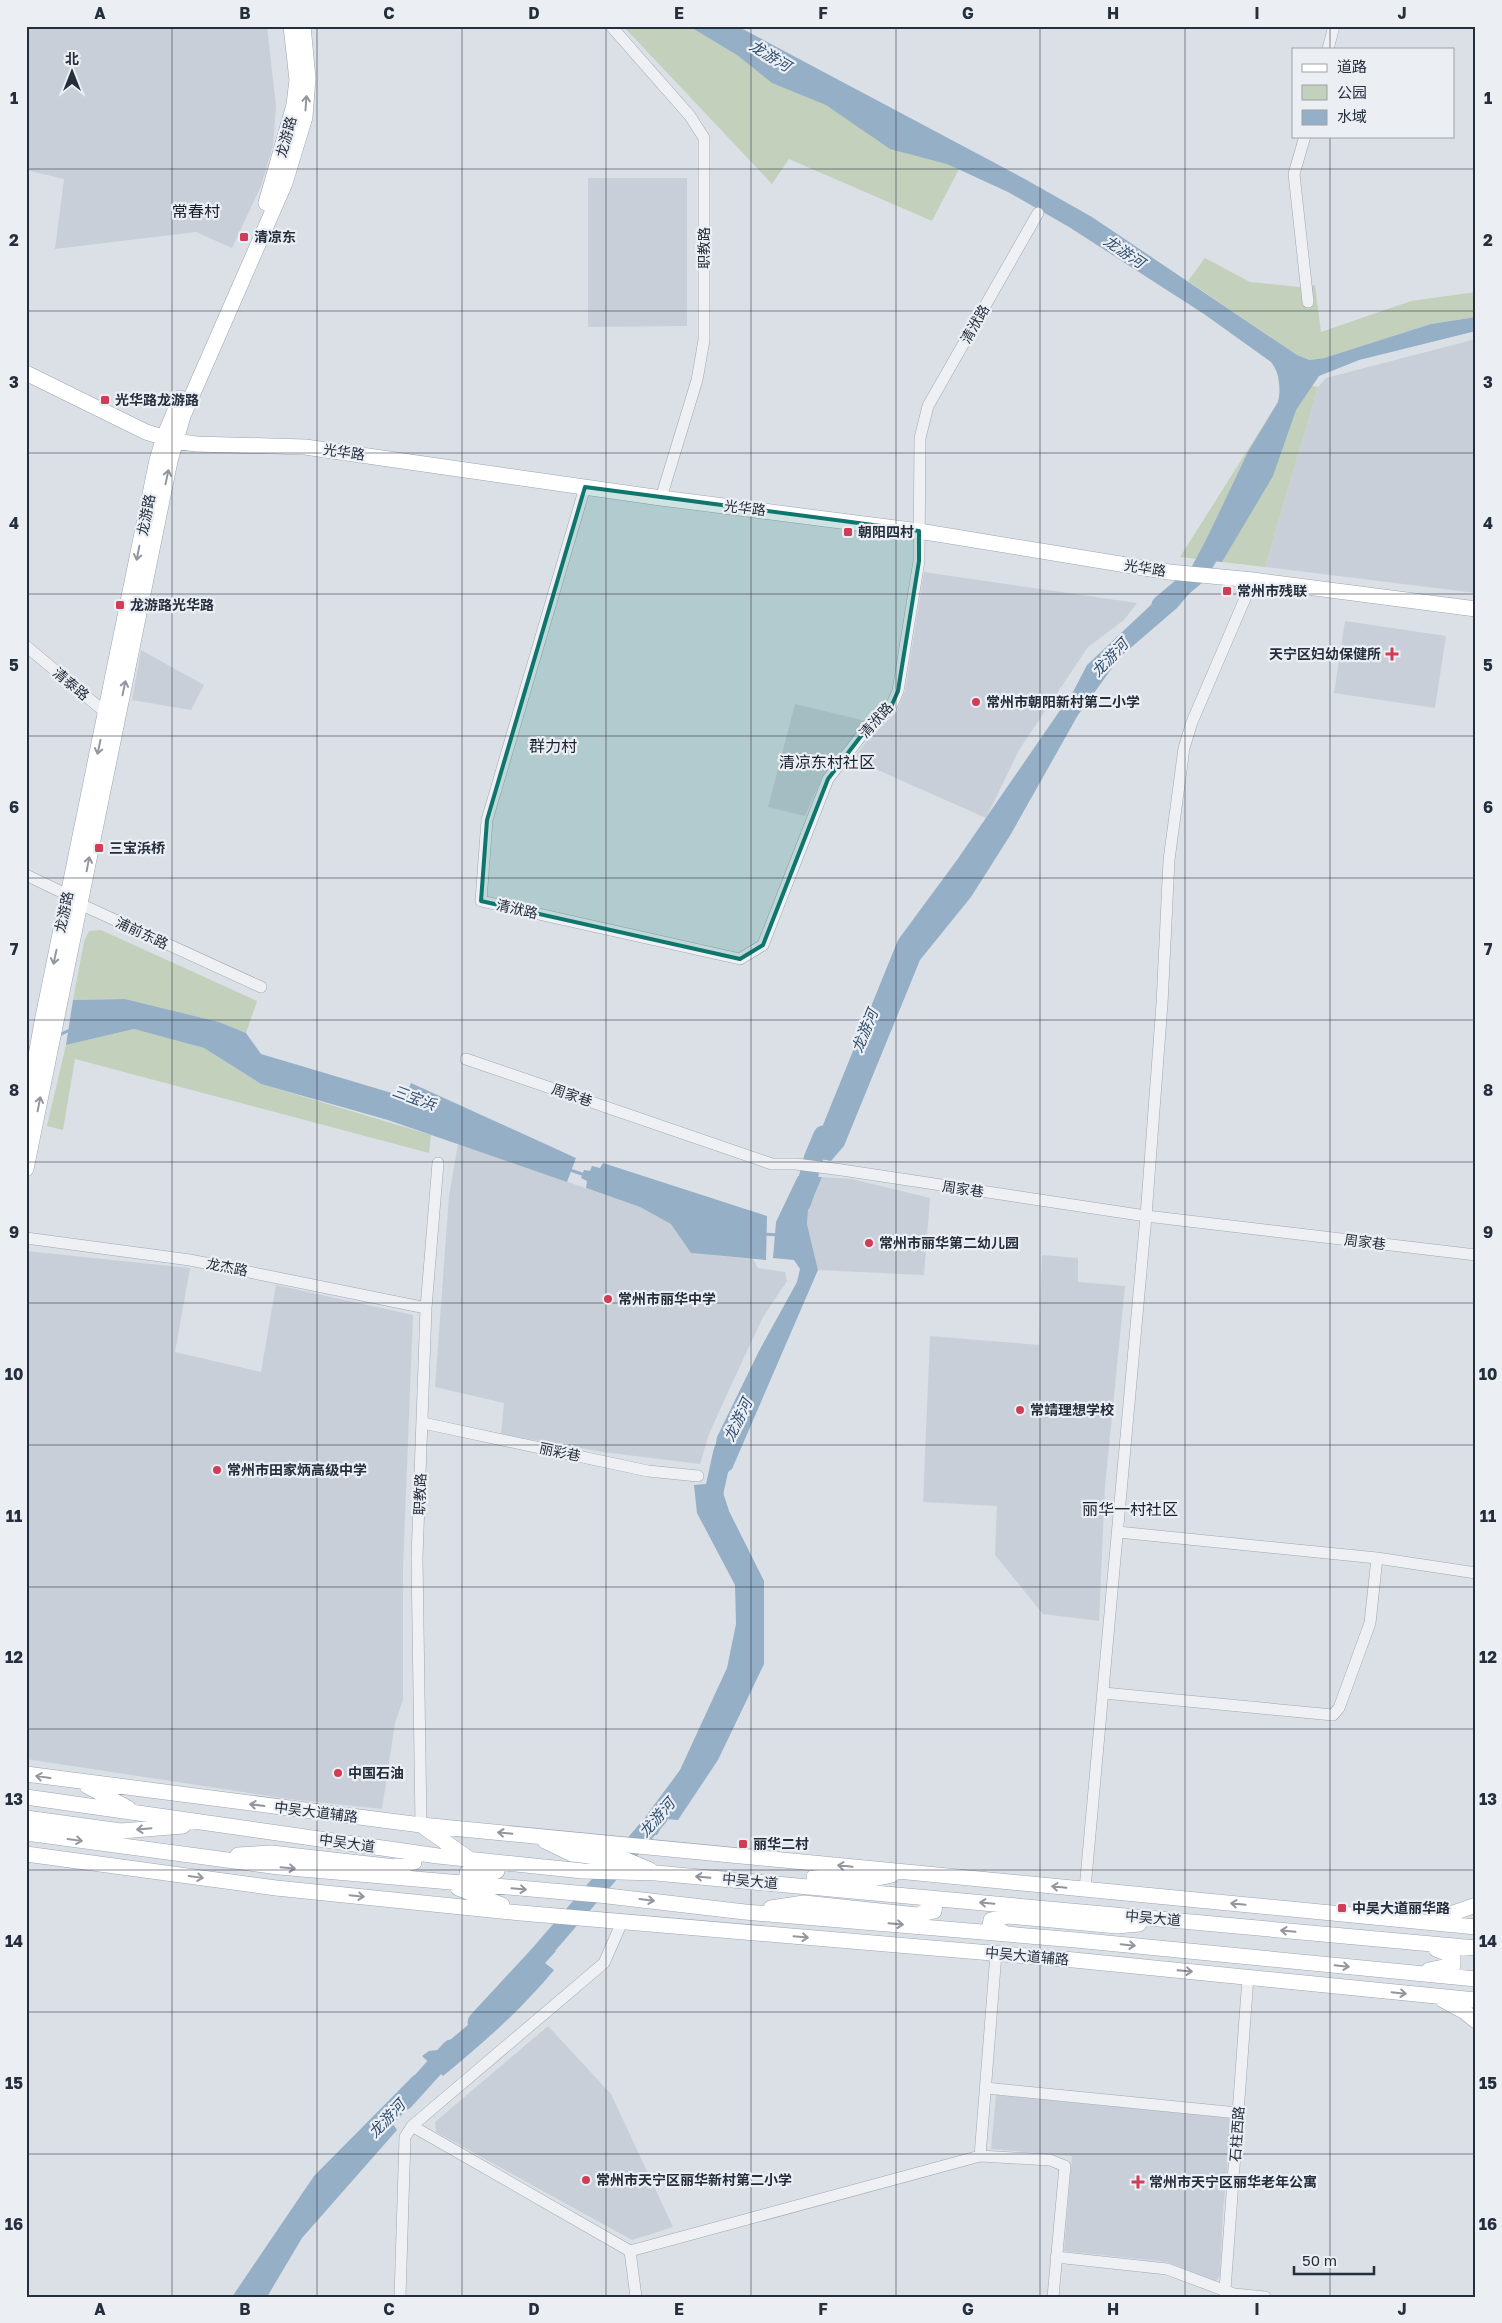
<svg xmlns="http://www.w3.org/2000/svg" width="1502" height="2323" viewBox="0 0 1502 2323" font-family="'Golos Text','Noto Sans SC',sans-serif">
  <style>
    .built { fill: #c9cfd8 }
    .green { fill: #c2d0bc }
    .water { fill: #95afc7 }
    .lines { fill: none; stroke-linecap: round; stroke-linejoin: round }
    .stream { stroke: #95afc7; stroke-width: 3 }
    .river { stroke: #95afc7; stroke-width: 19 }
    .minor-casing { stroke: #a1a7b0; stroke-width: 12 }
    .major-casing { stroke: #9ba5b2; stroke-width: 16 }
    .minor { stroke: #eef0f4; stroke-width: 11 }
    .major { stroke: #fff; stroke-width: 15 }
    .oneway { stroke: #92969e }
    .marked { fill: #0f766e; fill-opacity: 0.2; stroke: #0f766e; stroke-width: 4; stroke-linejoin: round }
    .grid { fill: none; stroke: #252e3c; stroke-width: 1; stroke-opacity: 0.55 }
    .poi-dot { fill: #cf3d57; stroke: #ebeff4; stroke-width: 2 }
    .labels { text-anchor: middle; stroke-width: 4.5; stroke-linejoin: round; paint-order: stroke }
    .street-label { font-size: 14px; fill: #252e3c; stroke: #ebeff4 }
    .poi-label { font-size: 14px; font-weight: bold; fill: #252e3c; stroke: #ebeff4; text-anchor: start }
    .water-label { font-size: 15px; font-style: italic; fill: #2f4e70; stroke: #ebeff4 }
    .quarter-label { font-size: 16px; fill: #181f2d; stroke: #ebeff4 }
    .neatline { fill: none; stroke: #252e3c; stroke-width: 2 }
    .grid-label { font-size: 16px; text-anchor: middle; font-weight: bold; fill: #252e3c }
  </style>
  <rect width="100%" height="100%" fill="#dbe0e6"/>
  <path class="built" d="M 26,26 L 267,26 L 276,106 L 273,145 L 261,186 L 232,248 L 196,232 L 55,249 L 64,179 L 26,170 Z
    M 588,178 L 687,178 L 687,326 L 588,327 Z
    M 1476,339 L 1476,593 L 1265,567 L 1318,387 L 1326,378 Z
    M 924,572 L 1137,603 L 1124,620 L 1088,647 L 1019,750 L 986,818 L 853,759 L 869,738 L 896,713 L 905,691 Z
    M 1345,621 L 1446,636 L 1435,708 L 1334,693 Z
    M 141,650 L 204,685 L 191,710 L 132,700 Z
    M 795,704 L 866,721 L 823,775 L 805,816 L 768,807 Z
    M 458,1144 L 640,1207 L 672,1224 L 691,1253 L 753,1259 L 758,1268 L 785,1272 L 787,1281 L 763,1317 L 734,1379 L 709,1434 L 700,1464 L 603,1452 L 501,1434 L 504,1403 L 435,1387 L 449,1196 Z
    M 822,1177 L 852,1179 L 930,1198 L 924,1275 L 818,1270 L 807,1224 L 808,1210 Z
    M 26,1251 L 190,1268 L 175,1352 L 261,1372 L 276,1285 L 413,1315 L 403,1567 L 403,1700 L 395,1723 L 382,1809 L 289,1799 L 26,1759 Z
    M 1042,1255 L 1078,1258 L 1078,1282 L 1125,1286 L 1105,1486 L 1099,1621 L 1043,1614 L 995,1555 L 997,1506 L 923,1502 L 930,1336 L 1039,1345 Z
    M 548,2026 L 611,2094 L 673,2227 L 632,2240 L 436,2132 L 435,2122 Z
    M 996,2095 L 1232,2118 L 1223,2211 L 1220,2276 L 1215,2282 L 1167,2262 L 1064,2251 L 1072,2156 L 991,2149 Z"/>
  <path class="green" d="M 623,26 L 714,26 L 959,169 L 932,221 L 789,159 L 772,184 Z
    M 1205,258 L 1250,282 L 1299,287 L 1315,285 L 1321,332 L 1411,301 L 1476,292 L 1476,317 L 1431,324 L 1324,358 L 1311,360 L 1297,355 L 1188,281 Z
    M 1278,378 L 1318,387 L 1265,567 L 1180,557 L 1278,402 L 1280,393 Z
    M 101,930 L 257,1001 L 246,1033 L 219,1022 L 125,999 L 73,1000 L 84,942 L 89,931 Z
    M 134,1029 L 204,1048 L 261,1084 L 431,1135 L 429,1153 L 75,1059 L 63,1130 L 47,1126 L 66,1045 Z"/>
  <path class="water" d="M 689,26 L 737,26 L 1023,178 L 1092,217 L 1297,355 L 1310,360 L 1324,358 L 1431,324 L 1476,317 L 1476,331 L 1359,360 L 1319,376 L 1296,410 L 1273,476 L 1222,562 L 1197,559 L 1248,452 L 1278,402 C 1281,389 1280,373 1271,362 L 1204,314 L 1069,227 L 1008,192 L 947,164 L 890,149 L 826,105 L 772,83 L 737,55 Z
    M 1169,588 L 1193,589 L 1177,608 L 1120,657 L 1078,715 L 1011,834 L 971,897 L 920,960 L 844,1146 L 831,1161 L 810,1157 L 898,940 L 957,860 L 1074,690 L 1087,665 Z
    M 125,999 L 219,1022 L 246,1033 L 261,1054 L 402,1096 L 407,1092 L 411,1083 L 576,1158 L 567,1182 L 388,1120 L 261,1084 L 204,1048 L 134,1029 L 66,1045 L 73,1000 Z
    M 603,1163 L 767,1216 L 766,1260 L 691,1253 L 671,1224 L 640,1207 L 586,1188 L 587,1181 L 581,1178 L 584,1170 L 590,1171 L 592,1166 L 600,1168 Z
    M 798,1176 L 822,1177 L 808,1210 L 807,1224 L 818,1270 L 732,1469 L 723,1476 L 711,1474 L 717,1437 L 759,1351 L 797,1282 L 800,1269 L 794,1260 L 773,1258 L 776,1222 Z
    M 706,1484 L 721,1486 L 729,1511 L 764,1581 L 764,1664 L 718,1760 L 678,1820 L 666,1819 L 657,1835 L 639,1834 L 651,1820 L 646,1816 L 680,1770 L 727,1668 L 736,1624 L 735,1585 L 697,1513 L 694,1485 Z
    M 540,1949 L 556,1951 L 545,1963 L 554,1970 C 521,2010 483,2043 443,2076 L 422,2056 L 429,2051 L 438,2050 L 517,1984 L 524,1965 Z
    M 414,2075 L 427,2088 L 393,2124 L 397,2130 L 302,2238 L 267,2297 L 232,2297 L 314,2176 Z"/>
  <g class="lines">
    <path class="stream" d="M 57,1036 L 72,1029
      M 26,1050 L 33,1047
      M 567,1169 L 585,1175
      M 763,1234 L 779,1235"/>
    <path class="river" d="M 1161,605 L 1199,573 L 1218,538
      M 802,1202 L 813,1159 L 823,1135
      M 716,1509 L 712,1501 L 723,1451
      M 477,2022 L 539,1955 L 659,1816
      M 404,2101 L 451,2049"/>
    <defs>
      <path id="minor" d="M 611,26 L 690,116 L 704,138 L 704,340 L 697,380 L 661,498
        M 1328,49 L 1334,26
        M 1305,136 L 1294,174 L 1308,302
        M 585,487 L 487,820 L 481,901 L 740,959 L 763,945 L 828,779 L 861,736 L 891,707 L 898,691 L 919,561 L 920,438 L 928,406 L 1038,213
        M 26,646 L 106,713 L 112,715
        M 26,875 L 68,895 L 80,904 L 261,987
        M 466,1059 L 772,1164 L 796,1164 L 842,1170 L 1146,1216 L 1476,1255
        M 26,1238 L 190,1260 L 426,1308
        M 423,1423 L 648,1471 L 698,1476
        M 1118,1532 L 1377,1558 L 1476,1573
        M 1104,1693 L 1333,1715 L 1339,1708 L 1370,1623 L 1377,1558
        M 421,1825 L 417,1558 L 426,1308 L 438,1163
        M 1085,1889 L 1146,1216 L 1162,1004 L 1169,860 L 1184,748 L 1192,722 L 1253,580
        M 986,2088 L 1238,2113
        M 412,2126 L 630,2251 L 636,2297
        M 980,2156 L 996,1954
        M 630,2251 L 980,2156 L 1050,2160 L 1065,2166 L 1053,2297
        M 1056,2257 L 1167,2269 L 1234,2294 L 1265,2297
        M 1225,2290 L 1248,1977
        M 400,2297 L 405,2137 L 412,2126 L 604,1963 L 622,1922"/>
      <path id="major" d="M 266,203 L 294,105 L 297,80 L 291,26
        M 26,373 L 146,432 L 175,441 L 196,444 L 305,447 L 661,498 L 919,531 L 1169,572 L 1253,580 L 1476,609
        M 26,1111 L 42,1022 L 157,460 L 164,437 L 180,398
        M 26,1169 L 170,461 L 183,416 L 285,183 L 305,117 L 308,78 L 303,26
        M 26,1774 L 421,1825 L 1476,1927
        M 87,1786 L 128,1808
        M 26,1797 L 438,1856 L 583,1871 L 656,1873 L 1476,1948
        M 26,1818 L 121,1831 L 183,1826
        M 421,1825 L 468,1858
        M 26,1833 L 279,1867 L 599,1895 L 745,1912 L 1076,1940 L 1476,1979
        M 545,1841 L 572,1854 L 626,1860 L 650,1870
        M 26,1854 L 276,1888 L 521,1913 L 1074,1960 L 1476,2000
        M 238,1855 L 271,1853 L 395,1867 L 414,1862 L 414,1858 L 404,1851
        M 814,1877 L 864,1881 L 892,1875
        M 479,1885 L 467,1878 L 467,1873 L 478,1870 L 497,1871
        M 458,1888 L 502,1905
        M 771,1908 L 804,1903 L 917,1915 L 934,1911 L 935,1904 L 921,1898
        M 1433,1920 L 1476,1905
        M 1005,1933 L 990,1926 L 991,1920 L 1008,1916 L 1117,1926 L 1139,1924
        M 1429,1970 L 1453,1965 L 1453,1956 L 1436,1949
        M 1443,2000 L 1465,2012 L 1476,2021"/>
    </defs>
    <use href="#minor" class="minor-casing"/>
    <use href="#major" class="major-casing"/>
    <use href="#minor" class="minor"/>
    <use href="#major" class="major"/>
  </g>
  <defs><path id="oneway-shaft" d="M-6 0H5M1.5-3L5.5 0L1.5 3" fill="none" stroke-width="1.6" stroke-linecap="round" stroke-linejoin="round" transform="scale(1.25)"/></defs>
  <g class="oneway">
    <use href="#oneway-shaft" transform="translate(306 103) rotate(-86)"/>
    <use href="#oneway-shaft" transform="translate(167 477) rotate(-78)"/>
    <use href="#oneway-shaft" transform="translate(138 553) rotate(101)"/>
    <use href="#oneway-shaft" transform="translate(124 688) rotate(-78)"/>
    <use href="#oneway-shaft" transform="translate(99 747) rotate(102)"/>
    <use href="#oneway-shaft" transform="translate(88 864) rotate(-79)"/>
    <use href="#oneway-shaft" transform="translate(55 957) rotate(102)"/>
    <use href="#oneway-shaft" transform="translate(39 1104) rotate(-79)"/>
    <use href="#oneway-shaft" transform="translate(43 1777) rotate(-172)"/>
    <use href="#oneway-shaft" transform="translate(257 1805) rotate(-173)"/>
    <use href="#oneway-shaft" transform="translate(144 1829) rotate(175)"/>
    <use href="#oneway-shaft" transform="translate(505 1833) rotate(-175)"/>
    <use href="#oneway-shaft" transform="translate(75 1840) rotate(8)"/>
    <use href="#oneway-shaft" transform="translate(845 1866) rotate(-174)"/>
    <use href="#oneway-shaft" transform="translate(288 1868) rotate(5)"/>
    <use href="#oneway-shaft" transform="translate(196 1877) rotate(8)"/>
    <use href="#oneway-shaft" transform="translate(703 1877) rotate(-175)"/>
    <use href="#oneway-shaft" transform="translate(1059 1887) rotate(-174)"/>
    <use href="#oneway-shaft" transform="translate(519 1889) rotate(5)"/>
    <use href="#oneway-shaft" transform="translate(357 1896) rotate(6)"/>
    <use href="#oneway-shaft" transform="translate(647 1900) rotate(7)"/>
    <use href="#oneway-shaft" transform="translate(987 1903) rotate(-175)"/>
    <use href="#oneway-shaft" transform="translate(1238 1904) rotate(-174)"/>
    <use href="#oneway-shaft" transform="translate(896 1924) rotate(5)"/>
    <use href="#oneway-shaft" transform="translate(1288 1931) rotate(-175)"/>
    <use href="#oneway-shaft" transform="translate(801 1937) rotate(5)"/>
    <use href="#oneway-shaft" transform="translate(1128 1945) rotate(6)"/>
    <use href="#oneway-shaft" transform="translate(1342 1966) rotate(6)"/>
    <use href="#oneway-shaft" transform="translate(1185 1971) rotate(5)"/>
    <use href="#oneway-shaft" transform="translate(1399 1993) rotate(6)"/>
  </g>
  <path class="marked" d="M 585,487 L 919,531 L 919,561 L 898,691 L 891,707 L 861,736 L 828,779 L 763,945 L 740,959 L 481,901 L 487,820 Z"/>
  <path class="grid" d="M 172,26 L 172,2297M 317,26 L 317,2297M 462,26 L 462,2297M 606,26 L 606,2297M 751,26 L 751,2297M 896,26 L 896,2297M 1040,26 L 1040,2297M 1185,26 L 1185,2297M 1330,26 L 1330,49M 1330,136 L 1330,2297M 26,169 L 1476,169M 26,311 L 1476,311M 26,453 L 1476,453M 26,594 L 1476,594M 26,736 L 1476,736M 26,878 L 1476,878M 26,1020 L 1476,1020M 26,1162 L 1476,1162M 26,1303 L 1476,1303M 26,1445 L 1476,1445M 26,1587 L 1476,1587M 26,1729 L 1476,1729M 26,1870 L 1476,1870M 26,2012 L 1476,2012M 26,2154 L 1476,2154"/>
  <g class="poi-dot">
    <rect x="239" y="232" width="10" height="10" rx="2.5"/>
    <rect x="100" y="395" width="10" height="10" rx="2.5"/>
    <rect x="843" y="527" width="10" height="10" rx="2.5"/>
    <rect x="1222" y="586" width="10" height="10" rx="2.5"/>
    <rect x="115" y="600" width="10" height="10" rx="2.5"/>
    <path d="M1389.5 646.5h5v5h5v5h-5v5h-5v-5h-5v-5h5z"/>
    <circle cx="976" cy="702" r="5"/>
    <rect x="94" y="843" width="10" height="10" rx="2.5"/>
    <circle cx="869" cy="1243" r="5"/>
    <circle cx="608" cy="1299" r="5"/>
    <circle cx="1020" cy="1410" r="5"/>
    <circle cx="217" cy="1470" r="5"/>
    <circle cx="338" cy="1773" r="5"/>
    <rect x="738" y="1839" width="10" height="10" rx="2.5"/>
    <rect x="1337" y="1903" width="10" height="10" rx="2.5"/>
    <circle cx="586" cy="2180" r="5"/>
    <path d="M1135.5 2174.5h5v5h5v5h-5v5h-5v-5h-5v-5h5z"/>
  </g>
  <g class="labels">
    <g class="street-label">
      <text transform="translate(286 137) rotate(-75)" y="5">龙游路</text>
      <text transform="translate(704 248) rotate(-90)" y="5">职教路</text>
      <text transform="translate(975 324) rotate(-60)" y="5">清洑路</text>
      <text transform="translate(344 452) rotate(8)" y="5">光华路</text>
      <text transform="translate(745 508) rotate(7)" y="5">光华路</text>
      <text transform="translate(146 515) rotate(-79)" y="5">龙游路</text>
      <text transform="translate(1145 568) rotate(9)" y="5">光华路</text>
      <text transform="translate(71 684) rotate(40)" y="5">清泰路</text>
      <text transform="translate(876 720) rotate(-48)" y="5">清洑路</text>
      <text transform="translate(517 909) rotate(13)" y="5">清洑路</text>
      <text transform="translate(64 912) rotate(-78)" y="5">龙游路</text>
      <text transform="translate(142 933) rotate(25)" y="5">浦前东路</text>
      <text transform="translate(572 1095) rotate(19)" y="5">周家巷</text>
      <text transform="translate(963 1189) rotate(8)" y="5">周家巷</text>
      <text transform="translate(1365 1242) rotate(7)" y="5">周家巷</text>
      <text transform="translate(227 1267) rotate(11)" y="5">龙杰路</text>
      <text transform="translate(560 1452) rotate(12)" y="5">丽彩巷</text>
      <text transform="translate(420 1494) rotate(-88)" y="5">职教路</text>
      <text transform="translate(316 1812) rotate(7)" y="5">中吴大道辅路</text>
      <text transform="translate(347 1843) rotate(8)" y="5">中吴大道</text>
      <text transform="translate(750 1881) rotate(5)" y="5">中吴大道</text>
      <text transform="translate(1153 1918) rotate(5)" y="5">中吴大道</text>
      <text transform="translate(1027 1956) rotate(5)" y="5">中吴大道辅路</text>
      <text transform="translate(1237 2134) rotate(-86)" y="5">石柱西路</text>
    </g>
    <g class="poi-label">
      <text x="254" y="242">清凉东</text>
      <text x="115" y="405">光华路龙游路</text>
      <text x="858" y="537">朝阳四村</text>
      <text x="1237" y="596">常州市残联</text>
      <text x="130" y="610">龙游路光华路</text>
      <text x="1381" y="659" text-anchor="end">天宁区妇幼保健所</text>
      <text x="986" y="707">常州市朝阳新村第二小学</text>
      <text x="109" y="853">三宝浜桥</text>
      <text x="879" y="1248">常州市丽华第二幼儿园</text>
      <text x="618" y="1304">常州市丽华中学</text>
      <text x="1030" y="1415">常靖理想学校</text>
      <text x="227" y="1475">常州市田家炳高级中学</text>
      <text x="348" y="1778">中国石油</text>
      <text x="753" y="1849">丽华二村</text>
      <text x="1352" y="1913">中吴大道丽华路</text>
      <text x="596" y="2185">常州市天宁区丽华新村第二小学</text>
      <text x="1149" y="2187">常州市天宁区丽华老年公寓</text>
    </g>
    <g class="water-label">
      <text transform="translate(770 56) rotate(31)" y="5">龙游河</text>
      <text transform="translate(1124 252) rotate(34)" y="5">龙游河</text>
      <text transform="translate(1110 658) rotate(-47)" y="5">龙游河</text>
      <text transform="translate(865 1031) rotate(-68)" y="5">龙游河</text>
      <text transform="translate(414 1098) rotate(20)" y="5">三宝浜</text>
      <text transform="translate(738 1420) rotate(-64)" y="5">龙游河</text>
      <text transform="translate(657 1818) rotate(-49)" y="5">龙游河</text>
      <text transform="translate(387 2119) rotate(-47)" y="5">龙游河</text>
    </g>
    <g class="quarter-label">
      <text x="196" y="217">常春村</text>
      <text x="553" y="752">群力村</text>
      <text x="827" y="768">清凉东村社区</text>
      <text x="1130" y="1515">丽华一村社区</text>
    </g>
  </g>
  <rect width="1502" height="2323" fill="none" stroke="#ebeff4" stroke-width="55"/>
  <rect x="1292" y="48" width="162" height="90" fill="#ebeff4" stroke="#9ca2aa"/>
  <rect x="1302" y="64" width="25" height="8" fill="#ffffff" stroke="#9ca2aa"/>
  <text x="1337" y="72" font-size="15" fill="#252e3c">道路</text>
  <rect x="1302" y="85" width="25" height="15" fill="#c2d0bc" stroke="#9ca2aa"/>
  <text x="1337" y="98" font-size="15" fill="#252e3c">公园</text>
  <rect x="1302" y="110" width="25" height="15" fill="#95afc7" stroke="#9ca2aa"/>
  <text x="1337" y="122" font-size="15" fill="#252e3c">水域</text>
  <g transform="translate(72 72)" stroke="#ebeff4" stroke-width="4" paint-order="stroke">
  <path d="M0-4L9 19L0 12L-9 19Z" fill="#252e3c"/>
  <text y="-8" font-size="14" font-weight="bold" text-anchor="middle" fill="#252e3c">北</text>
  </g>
  <path d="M1294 2266v8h80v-8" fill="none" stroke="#252e3c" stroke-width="2.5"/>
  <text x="1302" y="2266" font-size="15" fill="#252e3c" stroke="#ebeff4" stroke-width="4" paint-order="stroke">50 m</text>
  <rect x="28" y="28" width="1446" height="2268" class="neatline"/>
  <g class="grid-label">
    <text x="100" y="19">A</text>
    <text x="245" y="19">B</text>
    <text x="389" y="19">C</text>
    <text x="534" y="19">D</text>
    <text x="679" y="19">E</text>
    <text x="823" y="19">F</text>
    <text x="968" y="19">G</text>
    <text x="1113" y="19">H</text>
    <text x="1257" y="19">I</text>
    <text x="1402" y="19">J</text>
    <text x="14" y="104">1</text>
    <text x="1488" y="104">1</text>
    <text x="14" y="246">2</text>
    <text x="1488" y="246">2</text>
    <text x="14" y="388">3</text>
    <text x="1488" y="388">3</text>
    <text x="14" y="529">4</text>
    <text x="1488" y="529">4</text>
    <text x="14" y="671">5</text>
    <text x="1488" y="671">5</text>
    <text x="14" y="813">6</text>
    <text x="1488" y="813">6</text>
    <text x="14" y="955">7</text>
    <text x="1488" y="955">7</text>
    <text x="14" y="1096">8</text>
    <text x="1488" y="1096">8</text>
    <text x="14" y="1238">9</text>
    <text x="1488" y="1238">9</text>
    <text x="14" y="1380">10</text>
    <text x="1488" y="1380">10</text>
    <text x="14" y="1522">11</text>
    <text x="1488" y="1522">11</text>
    <text x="14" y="1663">12</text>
    <text x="1488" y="1663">12</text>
    <text x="14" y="1805">13</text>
    <text x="1488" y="1805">13</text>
    <text x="14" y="1947">14</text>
    <text x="1488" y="1947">14</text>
    <text x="14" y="2089">15</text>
    <text x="1488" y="2089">15</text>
    <text x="14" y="2230">16</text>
    <text x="1488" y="2230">16</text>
    <text x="100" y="2315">A</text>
    <text x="245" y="2315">B</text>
    <text x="389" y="2315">C</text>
    <text x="534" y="2315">D</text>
    <text x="679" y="2315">E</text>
    <text x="823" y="2315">F</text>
    <text x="968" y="2315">G</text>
    <text x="1113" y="2315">H</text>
    <text x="1257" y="2315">I</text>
    <text x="1402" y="2315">J</text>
  </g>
</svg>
